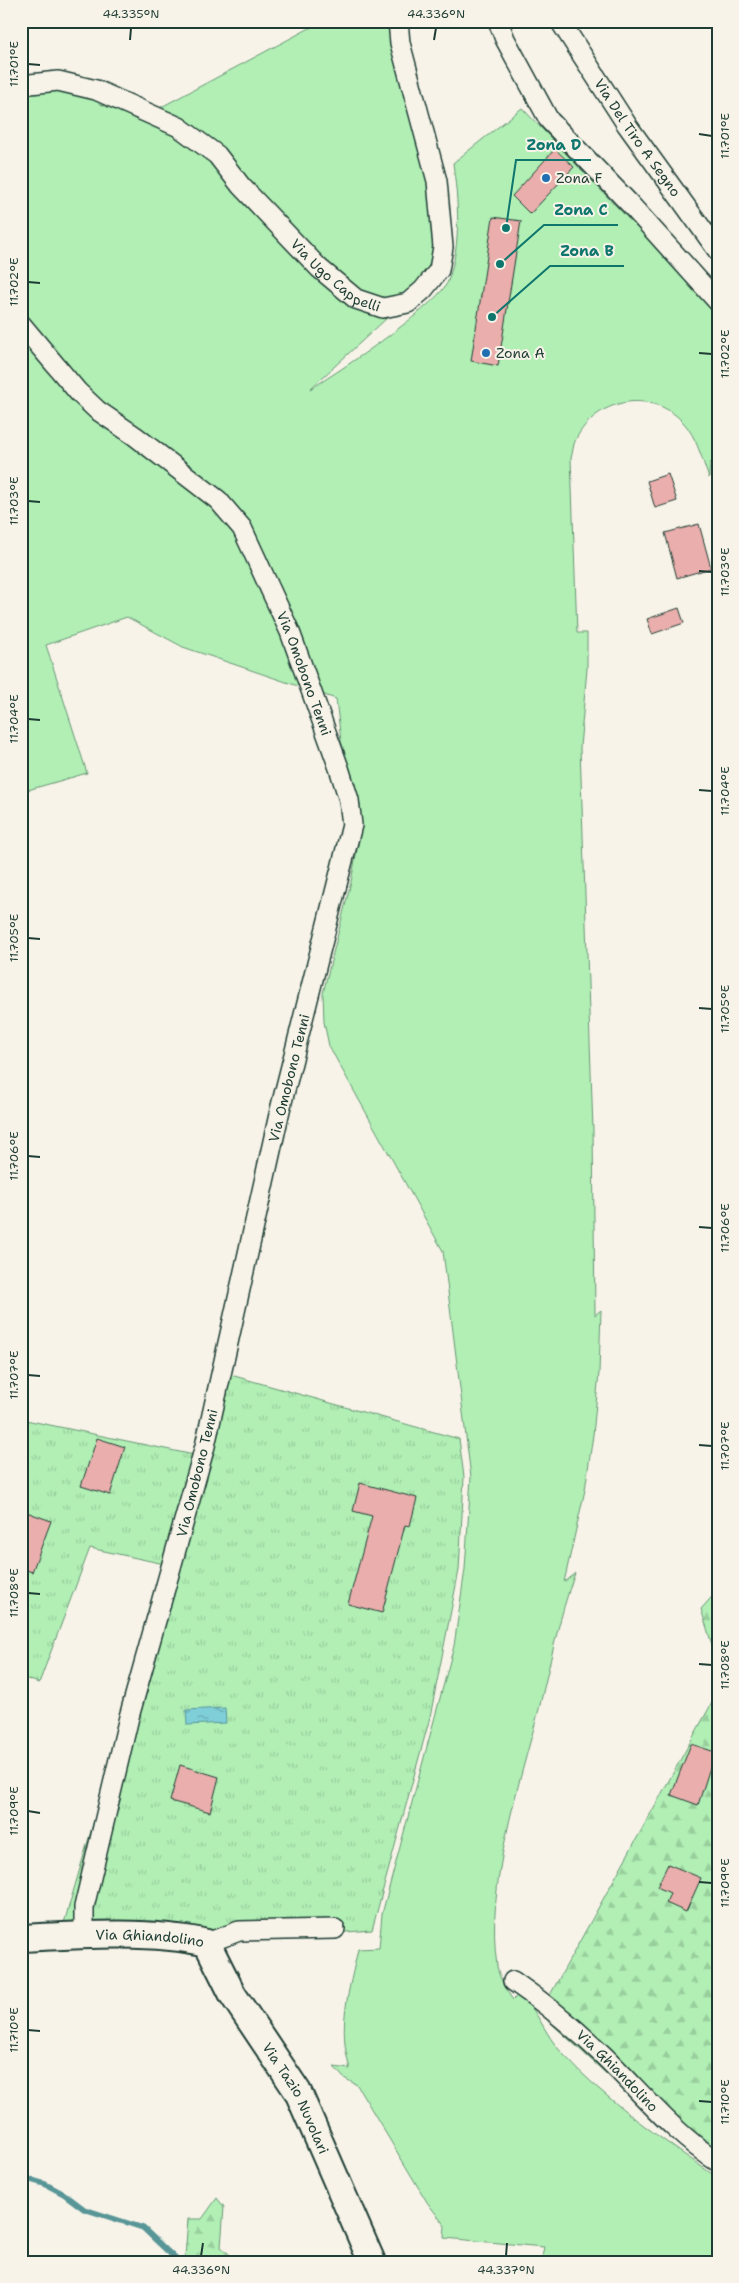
<svg xmlns="http://www.w3.org/2000/svg" width="739" height="2283" viewBox="0 0 739 2283" font-family="'Shantell Sans',sans-serif">
  <style>
    .grass { fill: #b1efb5; stroke: #689674 }
    .forest { fill: url(#forest-firs); stroke: #689674 }
    .park { fill: url(#park-tufts); stroke: #689674 }
    .water { fill: url(#water-ripples); stroke: #599597 }
    .lines { fill: none; stroke-linecap: round; stroke-linejoin: round }
    .stream { stroke: #599597; stroke-width: 5.5 }
    .building { fill: #eaaeac; stroke: #1f3d34 }
    .street-casing { stroke: #1f3d34; stroke-width: 22 }
    .secondary-casing { stroke: #1f3d34; stroke-width: 30 }
    .street { stroke: #f7f3e8; stroke-width: 19 }
    .secondary { stroke: #f7f3e8; stroke-width: 26 }
    .ticks { fill: none; stroke: #1f3d34; stroke-width: 2 }
    .poi-dot { fill: #1f6fb2; stroke: #f7f3e8; stroke-width: 2 }
    .labels { text-anchor: middle; stroke-width: 4; stroke-linejoin: round; paint-order: stroke }
    .street-label { font-size: 14px; fill: #1f3d34; stroke: #f7f3e8 }
    .poi-label { font-size: 14px; fill: #1f3d34; stroke: #f7f3e8; text-anchor: start }
    .leader { fill: none; stroke: #0f766e; stroke-width: 2 }
    .callout-dot { fill: #0f766e; stroke: #f7f3e8; stroke-width: 2 }
    .callout-label { font-size: 15px; text-anchor: middle; font-weight: bold; fill: #0f766e; stroke: #f7f3e8; stroke-width: 4; stroke-linejoin: round; paint-order: stroke }
    .neatline { fill: none; stroke: #1f3d34; stroke-width: 2 }
    .ticks-label { font-size: 12px; text-anchor: middle; fill: #1f3d34 }
  </style>
  <defs>
    <pattern id="forest-firs" width="22" height="20" patternUnits="userSpaceOnUse" patternTransform="scale(1.25)"><rect width="22" height="20" fill="#b1efb5"/><path d="M5 1l3.5 6h-7zM16 11l3.5 6h-7z" fill="#98ce9c"/></pattern>
    <pattern id="park-tufts" width="24" height="20" patternUnits="userSpaceOnUse" patternTransform="scale(1.25)"><rect width="24" height="20" fill="#b1efb5"/><path d="M3 7l-1-3M5 7V3M7 7l1-3M15 17l-1-3M17 17v-4M19 17l1-3" fill="none" stroke="#98ce9c"/></pattern>
    <pattern id="water-ripples" width="26" height="14" patternUnits="userSpaceOnUse" patternTransform="scale(1.25)"><rect width="26" height="14" fill="#7fcfd9"/><path d="M2 4q2-2 4 0t4 0M15 11q2-2 4 0t4 0" fill="none" stroke="#67a9b1"/></pattern>
  </defs>
  <rect width="100%" height="100%" fill="#f7f3e8"/>
  <filter id="ink" filterUnits="userSpaceOnUse"><feTurbulence type="fractalNoise" baseFrequency=".02" numOctaves="2"/><feDisplacementMap in="SourceGraphic" scale="10" xChannelSelector="R" yChannelSelector="G"/><feConvolveMatrix kernelMatrix="1 2 1 2 8 2 1 2 1" color-interpolation-filters="sRGB"/></filter>
  <g filter="url(#ink)">
    <path class="grass" d="M 323,21 L 396,21 L 443,247 L 439,270 L 310,389 C 337,373 439,305 448,281 C 462,243 458,201 453,163 L 522,108 L 718,312 L 718,325 L 711,325 L 718,332 L 718,472 L 710,462 L 709,478 C 702,460 697,437 683,422 C 651,388 597,398 576,439 C 573,444 573,452 571,458 L 577,633 L 587,633 L 587,669 L 580,747 L 593,1130 L 595,1315 L 601,1310 L 599,1373 L 593,1435 L 585,1490 L 564,1582 L 575,1573 C 559,1617 550,1664 539,1709 C 519,1786 485,1886 497,1966 C 499,1978 506,1990 513,2000 L 520,1993 C 538,2011 545,2035 562,2053 C 607,2102 663,2140 718,2178 L 718,2262 L 541,2262 L 544,2247 L 444,2238 L 445,2226 L 427,2202 L 357,2085 L 344,2078 L 334,2067 L 350,2069 C 337,2025 349,1992 358,1949 L 379,1948 L 382,1914 L 454,1646 L 465,1569 L 471,1477 L 443,1251 L 329,1046 L 324,1022 L 323,993 L 351,882 L 361,828 L 360,804 L 341,741 L 336,699 L 183,647 L 127,617 L 46,645 L 87,773 L 21,792 L 21,341 L 30,335 L 21,322 L 21,90 L 58,81 L 150,113 Z"/>
    <path class="forest" d="M 718,1590 L 718,1664 L 701,1609 Z
      M 718,1692 L 718,2166 L 670,2132 L 540,2013 Z
      M 217,2198 L 224,2207 L 221,2247 L 238,2262 L 169,2262 L 185,2257 L 188,2219 L 202,2219 Z"/>
    <path class="park" d="M 220,1372 L 459,1439 L 464,1477 L 459,1570 L 430,1717 L 372,1930 L 207,1943 L 64,1923 L 169,1565 L 90,1548 L 39,1683 L 21,1677 L 21,1419 L 199,1456 Z"/>
    <path class="water" d="M 225,1708 L 226,1723 L 187,1725 L 186,1710 Z"/>
    <g class="lines">
      <path class="stream" d="M 21,2177 L 45,2184 L 64,2194 L 84,2209 L 143,2228 L 179,2262"/>
    </g>
    <path class="building" d="M 555,149 L 574,167 L 530,214 L 512,196 Z
      M 493,217 L 521,221 L 498,366 L 471,361 Z
      M 668,474 L 677,501 L 655,508 L 647,481 Z
      M 699,524 L 711,568 L 677,578 L 665,533 Z
      M 679,608 L 684,623 L 652,634 L 647,619 Z
      M 97,1438 L 125,1447 L 110,1495 L 81,1486 Z
      M 360,1483 L 417,1498 L 410,1526 L 405,1525 L 382,1613 L 348,1604 L 372,1516 L 353,1511 Z
      M 21,1510 L 51,1521 L 32,1572 L 21,1568 Z
      M 691,1744 L 715,1752 L 698,1805 L 671,1795 Z
      M 180,1765 L 219,1777 L 210,1812 L 170,1801 Z
      M 668,1864 L 701,1878 L 686,1912 L 666,1903 L 670,1893 L 657,1887 Z"/>
    <g class="lines">
      <defs>
        <g id="street">
          <path d="M 498,21 L 505,39 L 549,120 L 629,203 L 718,302"/>
          <path id="s1" d="M 560,21 L 627,125 L 718,251"/>
          <path id="s2" d="M 21,85 L 58,81 L 96,90 L 179,127 L 217,155 L 241,186 L 319,268 L 356,299 L 383,308 L 408,303 L 423,290 L 439,270 L 443,247 L 437,181 L 400,43 L 398,21"/>
          <path id="s3" d="M 21,324 L 78,392 L 97,410 L 135,436 L 218,500 L 242,528 L 290,632 L 339,768 L 349,800 L 352,825 L 280,1110 L 205,1446 L 129,1717 L 84,1907 L 84,1935"/>
          <path d="M 207,1943 L 239,1931 L 335,1929"/>
          <path id="s4" d="M 513,1981 C 546,2004 575,2028 604,2056 C 641,2092 674,2134 718,2162"/>
        </g>
        <g id="secondary">
          <path id="s5" d="M 21,1938 C 78,1935 152,1930 207,1943 L 233,1995 L 298,2092 L 372,2262"/>
        </g>
      </defs>
      <use href="#street" class="street-casing"/>
      <use href="#secondary" class="secondary-casing"/>
      <use href="#street" class="street"/>
      <use href="#secondary" class="secondary"/>
    </g>
  </g>
  <path class="ticks" d="M 130,40 L 131,28M 434,40 L 436,28M 28,64 L 40,65M 699,134 L 712,136M 28,282 L 40,283M 699,353 L 712,354M 28,501 L 40,502M 699,571 L 712,572M 28,719 L 40,720M 699,790 L 712,791M 28,938 L 40,939M 699,1008 L 712,1009M 28,1156 L 40,1157M 699,1227 L 712,1228M 28,1375 L 40,1376M 699,1445 L 712,1446M 28,1593 L 40,1594M 699,1664 L 712,1665M 28,1811 L 40,1813M 699,1882 L 712,1883M 28,2030 L 40,2031M 699,2101 L 712,2102M 201,2256 L 203,2243M 506,2256 L 507,2243"/>
  <g class="poi-dot">
    <circle cx="546" cy="178" r="5"/>
    <circle cx="486" cy="353" r="5"/>
  </g>
  <g class="labels">
    <g class="street-label">
      <text dy="5" stroke="none"><textPath href="#s1" startOffset="140">Via Del Tiro A Segno</textPath></text>
      <text dy="5" stroke="none"><textPath href="#s2" startOffset="385">Via Ugo Cappelli</textPath></text>
      <text dy="5" stroke="none"><textPath href="#s3" startOffset="461">Via Omobono Tenni</textPath></text>
      <text transform="translate(289 1078) rotate(-76)" y="5">Via Omobono Tenni</text>
      <text transform="translate(197 1473) rotate(-76)" y="5">Via Omobono Tenni</text>
      <text dy="5" stroke="none"><textPath href="#s5" startOffset="129">Via Ghiandolino</textPath></text>
      <text dy="5" stroke="none"><textPath href="#s4" startOffset="138">Via Ghiandolino</textPath></text>
      <text dy="5" stroke="none"><textPath href="#s5" startOffset="366">Via Tazio Nuvolari</textPath></text>
    </g>
    <g class="poi-label">
      <text x="556" y="183">Zona F</text>
      <text x="496" y="358">Zona A</text>
    </g>
  </g>
  <path class="leader" d="M506 228L516 160H591M500 264L544 225H618M492 317L550 266H624"/>
  <g class="callout-dot">
    <circle cx="506" cy="228" r="5"/>
    <circle cx="500" cy="264" r="5"/>
    <circle cx="492" cy="317" r="5"/>
  </g>
  <g class="callout-label">
    <text x="554" y="150">Zona D</text>
    <text x="581" y="215">Zona C</text>
    <text x="587" y="256">Zona B</text>
  </g>
  <rect width="739" height="2283" fill="none" stroke="#f7f3e8" stroke-width="55"/>
  <rect x="28" y="28" width="684" height="2228" class="neatline"/>
  <g class="ticks-label">
    <text x="131" y="18">44.335°N</text>
    <text x="436" y="18">44.336°N</text>
    <text transform="translate(14 64) rotate(-90)" y="4">11.701°E</text>
    <text transform="translate(725 136) rotate(-90)" y="4">11.701°E</text>
    <text transform="translate(14 282) rotate(-90)" y="4">11.702°E</text>
    <text transform="translate(725 354) rotate(-90)" y="4">11.702°E</text>
    <text transform="translate(14 501) rotate(-90)" y="4">11.703°E</text>
    <text transform="translate(725 572) rotate(-90)" y="4">11.703°E</text>
    <text transform="translate(14 719) rotate(-90)" y="4">11.704°E</text>
    <text transform="translate(725 791) rotate(-90)" y="4">11.704°E</text>
    <text transform="translate(14 938) rotate(-90)" y="4">11.705°E</text>
    <text transform="translate(725 1009) rotate(-90)" y="4">11.705°E</text>
    <text transform="translate(14 1156) rotate(-90)" y="4">11.706°E</text>
    <text transform="translate(725 1228) rotate(-90)" y="4">11.706°E</text>
    <text transform="translate(14 1375) rotate(-90)" y="4">11.707°E</text>
    <text transform="translate(725 1446) rotate(-90)" y="4">11.707°E</text>
    <text transform="translate(14 1593) rotate(-90)" y="4">11.708°E</text>
    <text transform="translate(725 1665) rotate(-90)" y="4">11.708°E</text>
    <text transform="translate(14 1811) rotate(-90)" y="4">11.709°E</text>
    <text transform="translate(725 1883) rotate(-90)" y="4">11.709°E</text>
    <text transform="translate(14 2030) rotate(-90)" y="4">11.710°E</text>
    <text transform="translate(725 2102) rotate(-90)" y="4">11.710°E</text>
    <text x="201" y="2274">44.336°N</text>
    <text x="506" y="2274">44.337°N</text>
  </g>
</svg>
